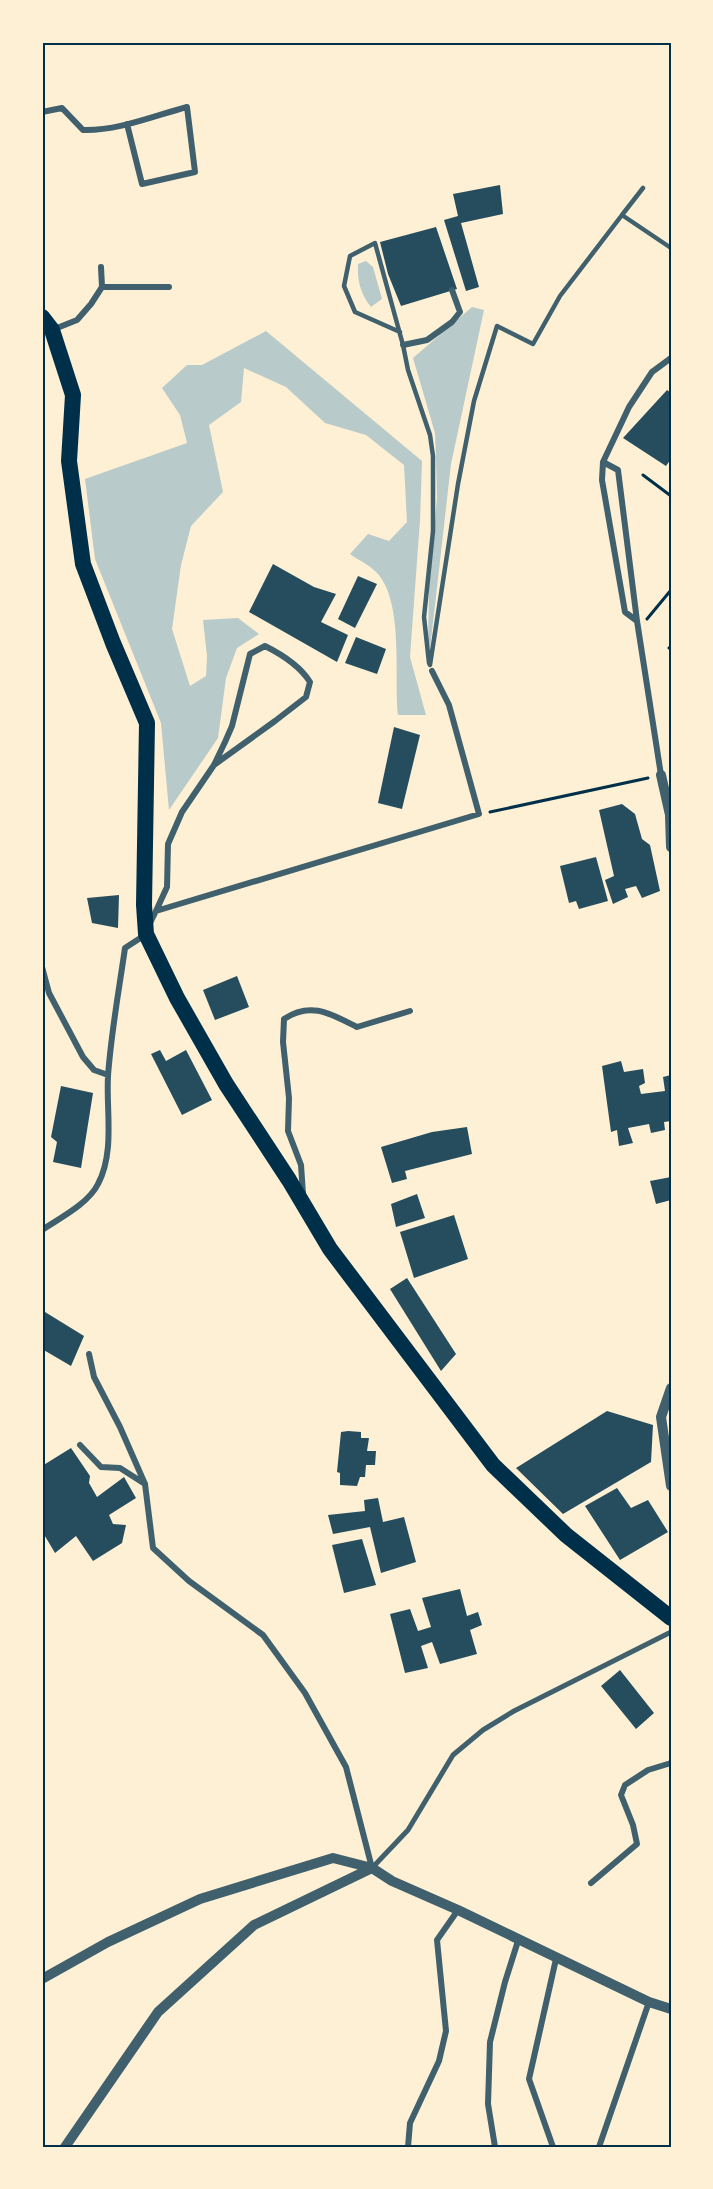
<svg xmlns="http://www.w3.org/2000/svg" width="713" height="2189" viewBox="0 0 713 2189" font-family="'Open Sans',sans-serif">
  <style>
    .green { fill: #b9caca }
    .building { fill: #264d5e }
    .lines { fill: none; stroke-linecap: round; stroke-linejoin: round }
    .path { stroke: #003049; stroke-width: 3 }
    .service { stroke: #3f606c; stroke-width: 4.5 }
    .pedestrian { stroke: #3f606c; stroke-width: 5 }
    .minor { stroke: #3f606c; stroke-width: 6 }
    .tertiary { stroke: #3f606c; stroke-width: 10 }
    .trunk { stroke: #003049; stroke-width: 16 }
    .neatline { fill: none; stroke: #003049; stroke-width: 2 }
  </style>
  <rect width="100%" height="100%" fill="#fdf0d5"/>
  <path class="green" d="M 366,261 L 373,267 L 382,299 L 371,307 C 361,294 357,281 358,264 Z
    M 472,307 L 484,310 L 451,464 L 430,649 L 428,643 L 429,587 L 437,498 L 436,458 L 435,433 L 413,358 Z
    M 266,331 L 422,461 L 420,520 L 410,657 L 426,715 L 398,715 C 394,676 404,602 377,573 C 370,565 358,560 350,554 L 368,534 L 389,541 L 407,522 L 404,465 L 366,435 L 325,423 L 286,387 L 244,368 L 241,402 L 209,425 L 223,492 L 191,526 L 181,565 L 172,629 L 190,686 L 206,676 L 207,656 L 203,620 L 238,618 L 259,634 L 237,648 L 226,678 L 218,738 L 169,810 L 161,723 L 95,559 L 85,479 L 187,443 L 180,415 L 162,388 L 187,365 L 202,365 Z"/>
  <path class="building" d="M 500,185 L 503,214 L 461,223 L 479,287 L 466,291 L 444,220 L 458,216 L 453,194 Z
    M 436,227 L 457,289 L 401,306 L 388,274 L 380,242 Z
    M 667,390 L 671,393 L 671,459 L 666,466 L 623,438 Z
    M 273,564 L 314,587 L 336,594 L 321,622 L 348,635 L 337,662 L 249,612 Z
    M 358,576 L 377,584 L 355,628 L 338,619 Z
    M 356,637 L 386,649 L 377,674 L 345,663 Z
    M 394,727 L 420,735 L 402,809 L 378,803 Z
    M 622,804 L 635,814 L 642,839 L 650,845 L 660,891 L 642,898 L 636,886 L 625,889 L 628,897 L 613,904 L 605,880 L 614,876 L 599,810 Z
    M 596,857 L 608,901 L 579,909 L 576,901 L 569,903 L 560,866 Z
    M 119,895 L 118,928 L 92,923 L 87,898 Z
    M 237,976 L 249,1007 L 215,1020 L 203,990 Z
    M 160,1050 L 166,1061 L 186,1050 L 212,1100 L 182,1115 L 151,1054 Z
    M 621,1061 L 624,1072 L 643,1069 L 645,1083 L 639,1086 L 641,1094 L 665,1091 L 663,1077 L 671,1075 L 671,1121 L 664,1122 L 665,1130 L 651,1133 L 649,1124 L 628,1128 L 633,1143 L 619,1146 L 617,1130 L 611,1132 L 602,1066 Z
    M 61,1086 L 93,1093 L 81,1168 L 53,1162 L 57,1142 L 51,1137 Z
    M 467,1127 L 472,1154 L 405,1171 L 407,1179 L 392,1183 L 381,1147 L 432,1132 Z
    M 671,1177 L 671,1200 L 656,1204 L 650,1181 Z
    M 417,1194 L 425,1218 L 396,1227 L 391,1204 Z
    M 454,1215 L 468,1259 L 414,1278 L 400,1232 Z
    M 407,1278 L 456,1354 L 441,1371 L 390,1289 Z
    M 45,1312 L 84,1336 L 71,1366 L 42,1349 L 42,1316 Z
    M 607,1411 L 653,1425 L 651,1462 L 563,1514 L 516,1468 Z
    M 348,1431 L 361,1432 L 361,1438 L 369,1438 L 367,1451 L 376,1451 L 375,1465 L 366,1465 L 365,1477 L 360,1477 L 357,1486 L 340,1485 L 340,1473 L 337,1472 L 341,1432 Z
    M 71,1448 L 90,1476 L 89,1483 L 97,1497 L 124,1477 L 136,1498 L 109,1515 L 113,1524 L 126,1525 L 122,1543 L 93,1561 L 76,1536 L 55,1553 L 42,1531 L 42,1466 Z
    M 617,1488 L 631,1508 L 648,1500 L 668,1532 L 620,1560 L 585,1506 Z
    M 378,1498 L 383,1522 L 404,1517 L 416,1562 L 381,1573 L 370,1527 L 333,1534 L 328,1515 L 365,1511 L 364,1500 Z
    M 362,1539 L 376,1585 L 344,1593 L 332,1545 Z
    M 460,1589 L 467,1616 L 478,1612 L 482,1625 L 470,1630 L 477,1654 L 440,1664 L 432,1642 L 421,1646 L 428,1668 L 405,1673 L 390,1614 L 410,1609 L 418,1631 L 431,1627 L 422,1598 Z
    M 620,1670 L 654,1713 L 636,1729 L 601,1686 Z"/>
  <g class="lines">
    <path class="path" d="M 643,475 L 671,496
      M 647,619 L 671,590
      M 669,648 L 671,646
      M 490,812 L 648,778"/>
    <path class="service" d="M 622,215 L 643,188
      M 400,332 L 355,312 L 344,286 L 350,256 L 375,243 L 403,345 L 408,370 L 430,435 L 433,456 L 433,531 L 424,617 L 429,663
      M 429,663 L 430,665 L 458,484 L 474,401 L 497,326 L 533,344 L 560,296 L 622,215 L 671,248"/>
    <path class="pedestrian" d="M 372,1868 L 408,1830 L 453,1755 L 483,1730 L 514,1711 L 671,1632"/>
    <path class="minor" d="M 42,112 L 62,108 L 83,130 C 118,131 153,116 187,107 L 195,172 L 142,184 L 127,124
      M 102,287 L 169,287
      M 52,330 L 77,320 L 91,304 L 102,287 L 101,267
      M 403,345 L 427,340 L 452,322 L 460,312 L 452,290
      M 603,462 L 618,470 L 637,621
      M 661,775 L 637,621 L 625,612 L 602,480 L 603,462 L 629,407 L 652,372 L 671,358
      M 156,911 L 167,887 L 168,844 L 182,812 L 214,765 L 225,742 L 232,726 L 250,654 L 265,646 C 281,654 300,666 310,682 L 306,697 L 275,721 L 214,765
      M 150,923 L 156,911 L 479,814 L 449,705 L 432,671
      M 42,967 L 49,993 L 83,1057 L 94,1070 L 108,1075
      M 303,1194 L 301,1165 L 288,1131 L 289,1098 L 283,1042 L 284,1019 C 311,1001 331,1014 357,1027 L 410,1011
      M 42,1230 C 60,1218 88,1204 98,1184 C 115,1152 106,1110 108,1076 C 111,1033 119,990 125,948 L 145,935
      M 89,1354 L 94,1377 L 120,1427 L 145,1484 L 153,1548 L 189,1581 L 263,1635 L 305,1693 L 346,1767 L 372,1868
      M 80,1445 L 101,1467 L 120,1468 L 145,1484
      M 591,1883 L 637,1844 L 633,1825 L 621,1795 L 625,1785 L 648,1770 L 671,1763
      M 408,2147 L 410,2123 L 439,2061 L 446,2031 L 437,1940 L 458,1910
      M 495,2147 L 488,2104 L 490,2042 L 505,1982 L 518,1941
      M 553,2147 L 529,2079 L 556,1959
      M 599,2147 L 649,2002"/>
    <path class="tertiary" d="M 661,775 L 670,815 L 671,847
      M 671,1388 L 661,1417 L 671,1486
      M 42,1979 L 108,1942 L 200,1899 L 333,1858 L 372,1868 L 392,1881 L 458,1910 L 649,2002 L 671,2009
      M 65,2147 L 158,2012 L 254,1925 L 372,1868"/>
    <path class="trunk" d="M 42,317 L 52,330 L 73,395 L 69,461 L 83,564 L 113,643 L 147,723 L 144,905 L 146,934 L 177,998 L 226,1084 L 289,1180 L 330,1249 L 493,1465 L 566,1535 L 671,1618"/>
  </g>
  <rect width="713" height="2189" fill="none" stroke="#fdf0d5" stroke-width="87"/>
  <rect x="44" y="44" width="626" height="2102" class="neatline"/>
</svg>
